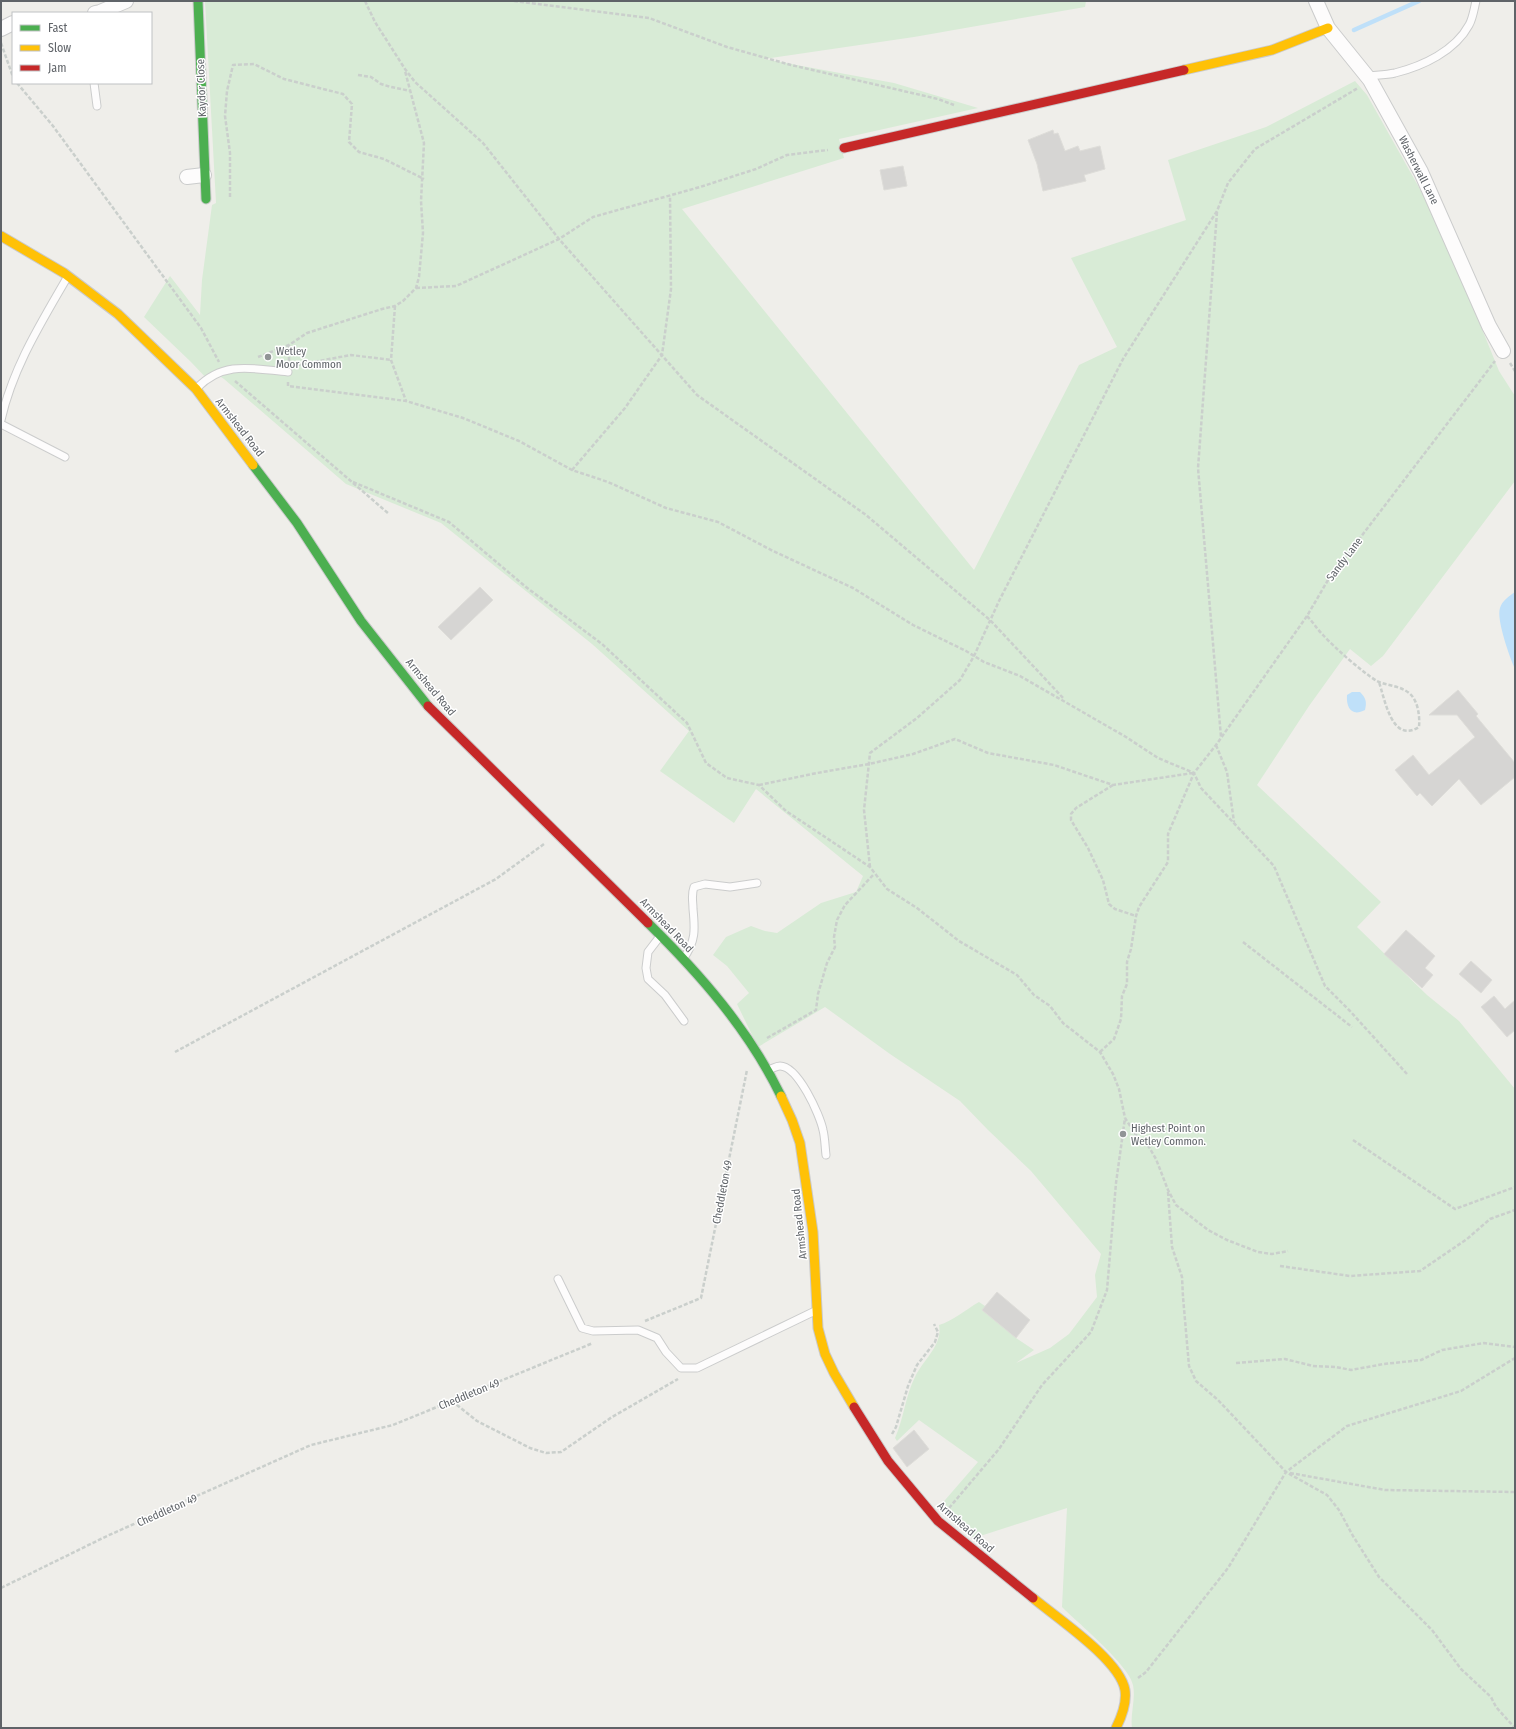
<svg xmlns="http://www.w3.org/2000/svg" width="1516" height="1729" viewBox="0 0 1516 1729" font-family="'Fira Sans Condensed',sans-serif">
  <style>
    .green { fill: #d8ebd6 }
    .water { fill: #bfe0f9 }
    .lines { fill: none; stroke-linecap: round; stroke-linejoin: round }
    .stream { stroke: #bfe0f9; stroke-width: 4.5 }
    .building { fill: #d6d5d3; stroke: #deddd9 }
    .lane-casing { stroke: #cbcccc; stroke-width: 9 }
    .street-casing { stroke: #cbcccc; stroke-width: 16 }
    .fast-casing { stroke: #cacacb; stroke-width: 11 }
    .slow-casing { stroke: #cacacb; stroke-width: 11 }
    .jam-casing { stroke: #cacacb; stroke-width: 11 }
    .path { stroke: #cacfcc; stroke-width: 2.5; stroke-dasharray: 4 2; stroke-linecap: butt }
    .lane { stroke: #fdfcfc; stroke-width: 7 }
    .street { stroke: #fdfcfc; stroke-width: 14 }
    .fast { stroke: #4caf50; stroke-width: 9 }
    .slow { stroke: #ffc107; stroke-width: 9 }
    .jam { stroke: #c62828; stroke-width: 9 }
    .poi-dot { fill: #919496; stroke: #fff; stroke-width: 1.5 }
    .labels { text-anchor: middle; stroke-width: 3; stroke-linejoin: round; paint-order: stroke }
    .street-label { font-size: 11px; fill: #5f6368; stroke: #fff }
    .poi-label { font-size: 11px; fill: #5f6368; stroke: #fff; text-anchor: start }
  </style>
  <rect width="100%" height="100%" fill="#efeeea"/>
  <path class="green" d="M 205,1 L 1086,1 L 1085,7 L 914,37 L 764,59 L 894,83 L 978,108 L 839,139 L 844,158 L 682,209 L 974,570 L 1079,365 L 1117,347 L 1071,258 L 1186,220 L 1168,160 L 1266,127 L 1355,81 L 1367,95 L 1421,191 L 1456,265 L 1499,371 L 1515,396 L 1515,481 L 1383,656 L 1371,666 L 1350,649 L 1309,706 L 1257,785 L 1381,902 L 1357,927 L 1427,995 L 1459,1021 L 1515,1089 L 1515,1728 L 1132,1728 C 1130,1714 1136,1699 1133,1685 C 1130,1666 1077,1622 1062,1607 L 1067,1508 L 974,1538 L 939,1507 L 978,1462 L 919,1420 L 897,1441 L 895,1438 C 904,1418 905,1397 915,1377 C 923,1360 943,1345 939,1325 C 953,1321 965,1310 979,1302 L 985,1306 L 1016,1338 L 1034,1350 L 1016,1363 L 1050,1348 L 1069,1334 L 1097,1297 L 1095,1275 L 1101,1254 L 1031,1171 L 988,1130 L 960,1101 L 890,1054 L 825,1007 L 758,1047 L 737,1004 L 749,993 L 727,966 L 713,955 L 726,937 L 751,926 L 765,931 L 777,933 L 821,903 L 856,892 L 863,876 L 756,789 L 734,823 L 660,771 L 689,731 L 592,644 L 441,523 L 346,484 L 224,379 L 218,375 L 213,378 L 210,382 L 191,362 L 144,317 L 170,276 L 200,315 L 202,280 L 212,205 L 216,203 Z"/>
  <path class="water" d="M 1515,592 L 1515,669 C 1510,658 1496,619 1500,608 C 1502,601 1509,596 1515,592 Z
    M 1352,692 L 1360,692 C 1366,698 1367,702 1365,710 C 1352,717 1346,708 1347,695 Z"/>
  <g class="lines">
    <path class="stream" d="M 1354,30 L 1419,1"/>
  </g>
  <path class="building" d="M 1053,130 L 1054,134 L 1058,133 L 1065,151 L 1078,146 L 1080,151 L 1100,146 L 1105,169 L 1084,175 L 1086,181 L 1043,191 L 1037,164 L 1028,140 Z
    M 903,166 L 907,186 L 884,190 L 880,170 Z
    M 480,587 L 493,600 L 451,640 L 438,627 Z
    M 1458,690 L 1478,714 L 1476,716 L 1515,763 L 1515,777 L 1481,805 L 1459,779 L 1432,806 L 1420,793 L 1417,796 L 1395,770 L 1413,755 L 1429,775 L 1475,737 L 1457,715 L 1429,715 Z
    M 1406,930 L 1435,956 L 1425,968 L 1433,975 L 1422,988 L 1384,954 Z
    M 1471,961 L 1492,980 L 1481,993 L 1459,974 Z
    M 1494,996 L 1505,1009 L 1515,1000 L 1515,1030 L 1507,1037 L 1481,1007 Z
    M 997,1292 L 1030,1320 L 1016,1338 L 982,1310 Z
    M 914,1430 L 929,1449 L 907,1467 L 893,1448 Z"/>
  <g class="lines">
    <defs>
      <path id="lane" d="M 1367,76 C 1376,75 1386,75 1395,73 C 1423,66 1455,51 1469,25 C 1473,18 1474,9 1476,1
        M 94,83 L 97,106
        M 197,388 C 224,360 254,369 288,372
        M 1,420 C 13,367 41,323 68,276
        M 1,424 L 65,457
        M 661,935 L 648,952 L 646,968 L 648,979 L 665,995 L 684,1021
        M 683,959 C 696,942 695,929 693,909 C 693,901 691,895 694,887 L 705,884 L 730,887 L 757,883
        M 768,1070 C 772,1069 776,1066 780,1066 C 798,1066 820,1115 823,1130 C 825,1138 825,1147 826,1155
        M 558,1279 L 582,1328 L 593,1331 L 638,1330 L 657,1338 L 666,1352 L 681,1368 L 697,1368 L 815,1311"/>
      <path id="street" d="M 1316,1 L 1328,28 L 1370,80 L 1421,172 L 1489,326 L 1503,351
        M 95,13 L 100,12 L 126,1
        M 1,29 L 13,23
        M 187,177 L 204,175"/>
      <path id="fast" d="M 198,1 L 206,199
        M 253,465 L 297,523 L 361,621 L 428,706
        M 648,923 C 700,974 749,1030 781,1096"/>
      <path id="slow" d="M 1184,70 L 1272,50 L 1328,28
        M 1,236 L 64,273 L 118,314 L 196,389 L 253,465
        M 781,1096 L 792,1120 L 800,1143 L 813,1232 L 818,1328 L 825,1354 L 834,1373 L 854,1407
        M 1033,1598 C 1057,1618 1120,1660 1125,1690 C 1127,1703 1122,1716 1116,1728"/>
      <path id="jam" d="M 844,148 L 1184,70
        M 428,706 L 648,923
        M 854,1407 L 888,1461 L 938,1521 L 1033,1598"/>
    </defs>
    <use href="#lane" class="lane-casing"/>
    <use href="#street" class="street-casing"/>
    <use href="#fast" class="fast-casing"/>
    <use href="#slow" class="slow-casing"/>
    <use href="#jam" class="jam-casing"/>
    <path class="path" d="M 365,1 L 375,22 L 405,69 L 415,82 L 483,143 L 559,239 L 697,395 L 866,515 L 990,620 L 1064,699
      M 514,1 L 649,18 L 727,47 L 791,65 L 938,99 L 954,105
      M 1,43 L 13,77
      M 358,75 L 371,77 L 381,84 L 391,87 L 411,91
      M 17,83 L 53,126 L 201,328 L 219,362
      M 230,197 L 230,153 L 225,116 L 227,91 L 233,65 L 254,64 L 284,79 L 343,94 L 352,104 L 349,142 L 359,152 L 384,159 L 424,179
      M 1217,212 L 1198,468 L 1221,737
      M 416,288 L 456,286 L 559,239 L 593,217 L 700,187 L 756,169 L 787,155 L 828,150
      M 395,306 L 391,360 L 406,401
      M 258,357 L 289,345 L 307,333 L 382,309 L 395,306 L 403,301 L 416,288 L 419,277 L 423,233 L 421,201 L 424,143 L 405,71
      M 289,361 L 289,345
      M 1510,363 L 1515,371
      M 297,365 L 351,355 L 391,360
      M 235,381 L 389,514
      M 288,382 L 288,386 L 406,401 L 463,418 L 519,441 L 572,470 L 608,482 L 666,508 L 718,522 L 773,551 L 853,588 L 913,625 L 966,651 L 984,662 L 1020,676 L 1126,737 L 1158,758 L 1194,773 L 1201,788 L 1274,866 L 1325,986 L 1350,1011 L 1407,1074
      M 572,470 L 625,408 L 662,355 L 671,289 L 670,196
      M 353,482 L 449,522 L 526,587 L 602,644 L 687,723 L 706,763 L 727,778 L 759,785 L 786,811 L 870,867 L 887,889 L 917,908 L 959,941 L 1017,975 L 1034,995 L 1050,1006 L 1063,1023 L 1100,1052 L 1113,1074 L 1119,1089 L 1125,1118 L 1136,1135 L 1149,1147 L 1156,1159 L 1168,1190 L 1176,1205 L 1208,1230 L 1227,1240 L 1258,1252 L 1272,1254 L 1288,1251
      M 1307,616 C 1313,622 1317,629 1323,635 C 1335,648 1362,672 1377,681 C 1387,686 1399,685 1409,693 C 1418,700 1420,716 1419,727 C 1392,744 1385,700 1379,682
      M 1216,745 L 1227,772 L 1234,822
      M 759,785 L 817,773 L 869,764 L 913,754 L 955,739 L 988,753 L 1054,765 L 1113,785 L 1193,773
      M 1113,785 L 1076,808 L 1071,814 L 1071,820 L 1088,848 L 1103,880 L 1109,904 L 1115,909 L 1136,916
      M 870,867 L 864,810 L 870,753 L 917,718 L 960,680 L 974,656 L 999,601 L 1123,359 L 1217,211 L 1228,183 L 1255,149 L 1358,88
      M 1243,942 L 1352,1027
      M 767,1038 L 816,1010 L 818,994 L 827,963 L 835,947 L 834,937 L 837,920 L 845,905 L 874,874
      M 175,1052 L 496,879 L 544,844
      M 1100,1052 L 1114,1039 L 1121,1019 L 1122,996 L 1127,984 L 1127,962 L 1131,949 L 1136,916 L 1139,907 L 1168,862 L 1168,834 L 1194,773 L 1216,745 L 1307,616 L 1328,580 L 1495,361
      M 1353,1140 L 1455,1209 L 1515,1187
      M 1168,1192 L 1172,1247 L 1182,1277 L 1183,1297 L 1189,1366 L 1196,1381 L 1218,1400 L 1286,1472 L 1327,1495 L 1339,1510 L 1353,1536 L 1379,1577 L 1432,1630 L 1461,1669 L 1491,1697 L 1496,1707 L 1515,1728
      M 1280,1266 L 1350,1276 L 1420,1271 L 1467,1239 L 1490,1219 L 1515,1210
      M 645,1321 L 701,1298 L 747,1070
      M 1236,1363 L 1285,1359 L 1313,1366 L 1336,1367 L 1351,1370 L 1384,1364 L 1421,1360 L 1442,1350 L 1484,1343 L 1515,1347
      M 452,1401 L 477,1421 L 530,1448 L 546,1453 L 561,1452 L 612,1417 L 678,1379
      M 892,1434 L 896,1427 L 908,1386 L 917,1365 L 935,1342 L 938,1332 L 934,1324
      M 1290,1473 L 1385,1490 L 1515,1492
      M 949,1508 L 999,1449 L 1042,1385 L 1091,1332 L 1107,1290 L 1116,1183 L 1125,1118
      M 1,1588 L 107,1536 L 311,1445 L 393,1425 L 593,1343
      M 1138,1678 L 1146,1672 L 1228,1568 L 1286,1472 L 1347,1426 L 1461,1391 L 1515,1358"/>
    <use href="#lane" class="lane"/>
    <use href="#street" class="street"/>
    <use href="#fast" class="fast"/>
    <use href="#slow" class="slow"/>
    <use href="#jam" class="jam"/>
  </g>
  <g class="poi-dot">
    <circle cx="268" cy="357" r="4"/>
    <circle cx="1123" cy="1134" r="4"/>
  </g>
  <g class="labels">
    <g class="street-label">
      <text transform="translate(201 88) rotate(-92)" y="4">Kaydor Close</text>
      <text transform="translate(1419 170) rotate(63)" y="4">Washerwall Lane</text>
      <text transform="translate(240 427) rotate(52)" y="4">Armshead Road</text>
      <text transform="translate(1344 559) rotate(-53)" y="4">Sandy Lane</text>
      <text transform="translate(431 687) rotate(50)" y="4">Armshead Road</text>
      <text transform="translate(667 925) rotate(46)" y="4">Armshead Road</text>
      <text transform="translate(722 1192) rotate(-79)" y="4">Cheddleton 49</text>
      <text transform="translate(799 1224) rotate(-96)" y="4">Armshead Road</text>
      <text transform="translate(469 1394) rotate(-22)" y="4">Cheddleton 49</text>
      <text transform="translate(167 1510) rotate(-24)" y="4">Cheddleton 49</text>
      <text transform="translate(966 1527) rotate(41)" y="4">Armshead Road</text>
    </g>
    <g class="poi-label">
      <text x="276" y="355">Wetley<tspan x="276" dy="13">Moor Common</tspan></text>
      <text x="1131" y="1132">Highest Point on<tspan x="1131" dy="13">Wetley Common.</tspan></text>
    </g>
  </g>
  <rect width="1516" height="1729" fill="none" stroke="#5f6368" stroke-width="4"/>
  <rect x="12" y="12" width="140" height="72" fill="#ffffff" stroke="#bfc1c3"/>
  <rect x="20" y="25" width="20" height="6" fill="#4caf50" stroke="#bfc1c3"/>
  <text x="48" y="32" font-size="12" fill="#5f6368">Fast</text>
  <rect x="20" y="45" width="20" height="6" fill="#ffc107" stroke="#bfc1c3"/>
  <text x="48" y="52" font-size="12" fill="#5f6368">Slow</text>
  <rect x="20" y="65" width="20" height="6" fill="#c62828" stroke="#bfc1c3"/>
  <text x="48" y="72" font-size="12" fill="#5f6368">Jam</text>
</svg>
